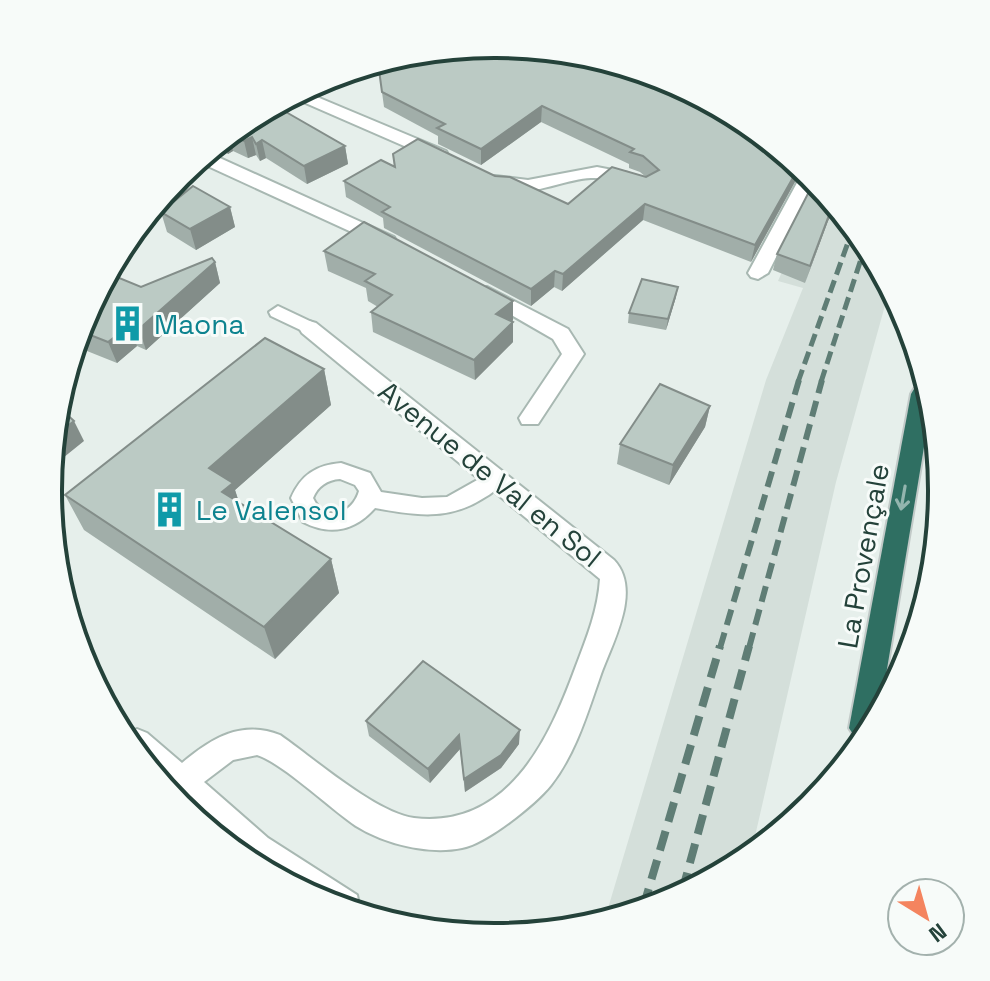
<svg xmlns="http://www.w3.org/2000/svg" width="990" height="981" viewBox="0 0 990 981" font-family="'Space Grotesk',sans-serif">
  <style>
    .built { fill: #d4dfda }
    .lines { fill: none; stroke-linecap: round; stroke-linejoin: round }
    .lane-casing { stroke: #a8b8b2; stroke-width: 4 }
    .street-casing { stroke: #a8b8b2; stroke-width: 4 }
    .highway-casing { stroke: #c2cac8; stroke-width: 4 }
    .lane { fill: #fff; fill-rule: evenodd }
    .street { fill: #fff; fill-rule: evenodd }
    .highway { fill: #2f6f62; fill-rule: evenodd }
    .rail-far2 { stroke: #5f7d75; stroke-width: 5; stroke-dasharray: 13 6; stroke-linecap: butt }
    .rail-far1 { stroke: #5f7d75; stroke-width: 6; stroke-dasharray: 16 8; stroke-linecap: butt }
    .rail { stroke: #5f7d75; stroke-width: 8; stroke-dasharray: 20 10; stroke-linecap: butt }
    .wall { fill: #a1aea9; fill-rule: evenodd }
    .shaded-wall { fill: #838d89 }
    .building { fill: #bbcac4; stroke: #838d89; stroke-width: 2 }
    .oneway { stroke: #93b5ae }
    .labels { text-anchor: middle; stroke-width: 6; stroke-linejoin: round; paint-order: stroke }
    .culture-label { font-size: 28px; fill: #0d838f; stroke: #f7fbf9; text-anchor: start }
    .street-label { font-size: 28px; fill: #24423a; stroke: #f7fbf9 }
    .rim { fill: none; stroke: #24423a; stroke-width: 4 }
  </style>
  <rect width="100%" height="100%" fill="#e6efeb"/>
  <path class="built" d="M 819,187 L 889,291 L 836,482 L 753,845 L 665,903 L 606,915 L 766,380 L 803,288 L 778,281 Z"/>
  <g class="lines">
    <defs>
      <path id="lane" d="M 278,306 L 316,324 L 318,328 L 309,334 L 271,316 L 269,312 Z
        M 341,463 L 370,473 L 381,492 L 422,498 L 447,497 L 495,470 L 503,472 L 506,478 C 501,487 491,494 482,499 C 447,521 414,515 375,508 C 355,531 330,536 303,522 L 291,498 C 301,475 316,465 341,463 ZM 340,479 L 355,485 L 359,491 C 352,515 325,523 313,498 C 318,486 327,480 340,479 Z"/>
      <path id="street" d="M 305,92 L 446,151 L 448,155 L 446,159 L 434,159 L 294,98 Z
        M 211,154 L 394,237 L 396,241 L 387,247 L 380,245 L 199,162 Z
        M 597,167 L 628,173 L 644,181 L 635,186 C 620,183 607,177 591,178 C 560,179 512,207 486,181 L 495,176 L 528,180 Z
        M 804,170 L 815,180 L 768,273 L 758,279 L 751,277 L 748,273 Z
        M 487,287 L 568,329 L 584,354 L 538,424 L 522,424 L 519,418 L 562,354 L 553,339 L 480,297 L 477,293 L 480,289 Z
        M 309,321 L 316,323 L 614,560 C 642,590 613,641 601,674 C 588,711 576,753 551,785 C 536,804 486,844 462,848 C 429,855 385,844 356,826 C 332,810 281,762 257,755 L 233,760 L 204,782 L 268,838 L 357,895 L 360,910 L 324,903 L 205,823 L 169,791 L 130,732 L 137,729 L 147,733 L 182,763 C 212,738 241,720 280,735 C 313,758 376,813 414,818 C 508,829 549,740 576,666 C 587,637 598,610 600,579 L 302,333 L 299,328 Z"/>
      <path id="highway" d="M 921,387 L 928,423 L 882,699 L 856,739 L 849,728 L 911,394 L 914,389 Z"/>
    </defs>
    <use href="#lane" class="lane-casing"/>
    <use href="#street" class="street-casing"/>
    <use href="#highway" class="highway-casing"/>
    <use href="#lane" class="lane"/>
    <use href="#street" class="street"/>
    <use href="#highway" class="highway"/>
    <path class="rail-far2" d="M 798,382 L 851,234
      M 821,382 L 863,253"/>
    <path class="rail-far1" d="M 720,648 L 799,380
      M 749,648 L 822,380"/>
    <path class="rail" d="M 682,892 L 749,646
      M 643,908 L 720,646"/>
  </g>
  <path class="wall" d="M 495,44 L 666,78 L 802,169 L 751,262 L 643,220 L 562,291 L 554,287 L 531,306 L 384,228 L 383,218 L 346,197 L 344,181 L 394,166 L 393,154 L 495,176 L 568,204 L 646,177 L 640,172 L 629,168 L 629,164 L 541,122 L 481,165 L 438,144 L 438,136 L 384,107 L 379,70 ZM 634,72 L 675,86 L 682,90 Z
    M 279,108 L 345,146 L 348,164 L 307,184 L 266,158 L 260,161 L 256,155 L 248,158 L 233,151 L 228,154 L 217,149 Z
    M 815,180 L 834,210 L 828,221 L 805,283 L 773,270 L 777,254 Z
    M 230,207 L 235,227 L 196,250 L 167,232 L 161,212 Z
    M 324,251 L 513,320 L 513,342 L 475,380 L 373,332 L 371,312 L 378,307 L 368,301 L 366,288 L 328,271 Z
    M 215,262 L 220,283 L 146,350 L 137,346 L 117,363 L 77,347 L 83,319 L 141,287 Z
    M 676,297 L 666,330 L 628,323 L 629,313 Z
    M 324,369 L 331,405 L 235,490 L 239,502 L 331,559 L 339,593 L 275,659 L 84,530 L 65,495 Z
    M 710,406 L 705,427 L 669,485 L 617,464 L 620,444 Z
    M 366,721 L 519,744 L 501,768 L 465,792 L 460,749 L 430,783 L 369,736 Z"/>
  <path class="shaded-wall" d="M 542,106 L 541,122 L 481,165 L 481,149 Z
    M 252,137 L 256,155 L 248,158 L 244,141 Z
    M 231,140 L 233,151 L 228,154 L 226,144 Z
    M 262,140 L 266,158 L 260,161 L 256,144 Z
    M 345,146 L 348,164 L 307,184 L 304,166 Z
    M 799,167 L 802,169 L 751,262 L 755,245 Z
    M 645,204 L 643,220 L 562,291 L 563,274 Z
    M 230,207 L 235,227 L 196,250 L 190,229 Z
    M 832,207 L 834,210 L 828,221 L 805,283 Z
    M 215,262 L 220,283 L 146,350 L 139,329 Z
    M 555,271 L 554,287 L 531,306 L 531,289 Z
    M 678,287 L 676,297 L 666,330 L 668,319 Z
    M 513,301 L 513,320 L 496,334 L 496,314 Z
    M 513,322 L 513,342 L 475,380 L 474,360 Z
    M 129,326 L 137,346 L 117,363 L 108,342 Z
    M 324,369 L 331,405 L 235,490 L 244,518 L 234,527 L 209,468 Z
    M 710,406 L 705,427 L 669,485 L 673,465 Z
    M 74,421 L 84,441 L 53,466 L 60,432 Z
    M 331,559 L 339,593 L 275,659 L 264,627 Z
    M 520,730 L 519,744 L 501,768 L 465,792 L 464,779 Z
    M 459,735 L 460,749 L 430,783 L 428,769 Z"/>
  <path class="building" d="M 495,44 L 633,71 L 688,93 L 799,167 L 755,245 L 645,204 L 563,274 L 555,271 L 531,289 L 382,212 L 390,207 L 344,181 L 381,160 L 395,167 L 393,154 L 418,139 L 495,176 L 510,177 L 568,204 L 612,167 L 646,177 L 659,170 L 643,156 L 630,152 L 634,149 L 542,106 L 481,149 L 437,128 L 445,124 L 382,92 L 379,70 L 390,65 Z
    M 279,108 L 345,146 L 304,166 L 262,140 L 256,144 L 252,137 L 244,141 L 236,137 Z
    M 815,180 L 832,207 L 810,266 L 777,254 Z
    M 193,186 L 230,207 L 190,229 L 161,212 Z
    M 364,222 L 513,301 L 496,314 L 513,322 L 474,360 L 371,312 L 392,295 L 365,281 L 375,274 L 324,251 Z
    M 212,258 L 215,262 L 139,329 L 129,326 L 108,342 L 80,331 L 83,319 L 112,275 L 141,287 Z
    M 642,279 L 678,287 L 668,319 L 629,313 Z
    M 265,338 L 324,369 L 209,468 L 233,483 L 222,492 L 331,559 L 264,627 L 65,495 Z
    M 660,384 L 710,406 L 673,465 L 620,444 Z
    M 64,412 L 74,421 L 60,432 Z
    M 423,661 L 520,730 L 501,755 L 464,779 L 459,735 L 428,769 L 366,721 Z"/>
  <defs><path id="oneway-shaft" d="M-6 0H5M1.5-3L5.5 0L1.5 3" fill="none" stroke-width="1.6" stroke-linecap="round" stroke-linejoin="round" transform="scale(2)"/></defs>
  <use class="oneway" href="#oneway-shaft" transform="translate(903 498) rotate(100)"/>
  <defs>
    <symbol id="building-bare" viewBox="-9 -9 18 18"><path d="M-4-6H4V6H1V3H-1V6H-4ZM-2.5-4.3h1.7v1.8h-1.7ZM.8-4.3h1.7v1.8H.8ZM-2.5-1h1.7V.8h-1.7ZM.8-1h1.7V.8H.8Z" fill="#0f9aa8" stroke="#f7fbf9" stroke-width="2.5" paint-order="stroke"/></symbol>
  </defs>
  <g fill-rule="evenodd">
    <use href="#building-bare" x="102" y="298" width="51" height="51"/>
    <use href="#building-bare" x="144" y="484" width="51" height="51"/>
  </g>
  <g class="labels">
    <g class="culture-label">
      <text x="154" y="334">Maona</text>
      <text x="196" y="520">Le Valensol</text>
    </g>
    <g class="street-label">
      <text transform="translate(490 474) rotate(39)" y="10">Avenue de Val en Sol</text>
      <text transform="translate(863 556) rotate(-80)" y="10">La Provençale</text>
    </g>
  </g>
  <path d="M0 0H990V981H0ZM494 58H496A432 432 0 0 1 928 490V491A432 432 0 0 1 496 923H494A432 432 0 0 1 62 491V490A432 432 0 0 1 494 58Z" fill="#f7fbf9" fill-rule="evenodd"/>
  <path class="rim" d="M494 58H496A432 432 0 0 1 928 490V491A432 432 0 0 1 496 923H494A432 432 0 0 1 62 491V490A432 432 0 0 1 494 58Z"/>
  <g transform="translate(926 917) rotate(143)"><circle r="38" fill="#f7fbf9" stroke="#a3b1ad" stroke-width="2"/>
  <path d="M0-6L14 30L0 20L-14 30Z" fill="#f4845f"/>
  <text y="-12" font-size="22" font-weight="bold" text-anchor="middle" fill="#24423a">N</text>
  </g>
</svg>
